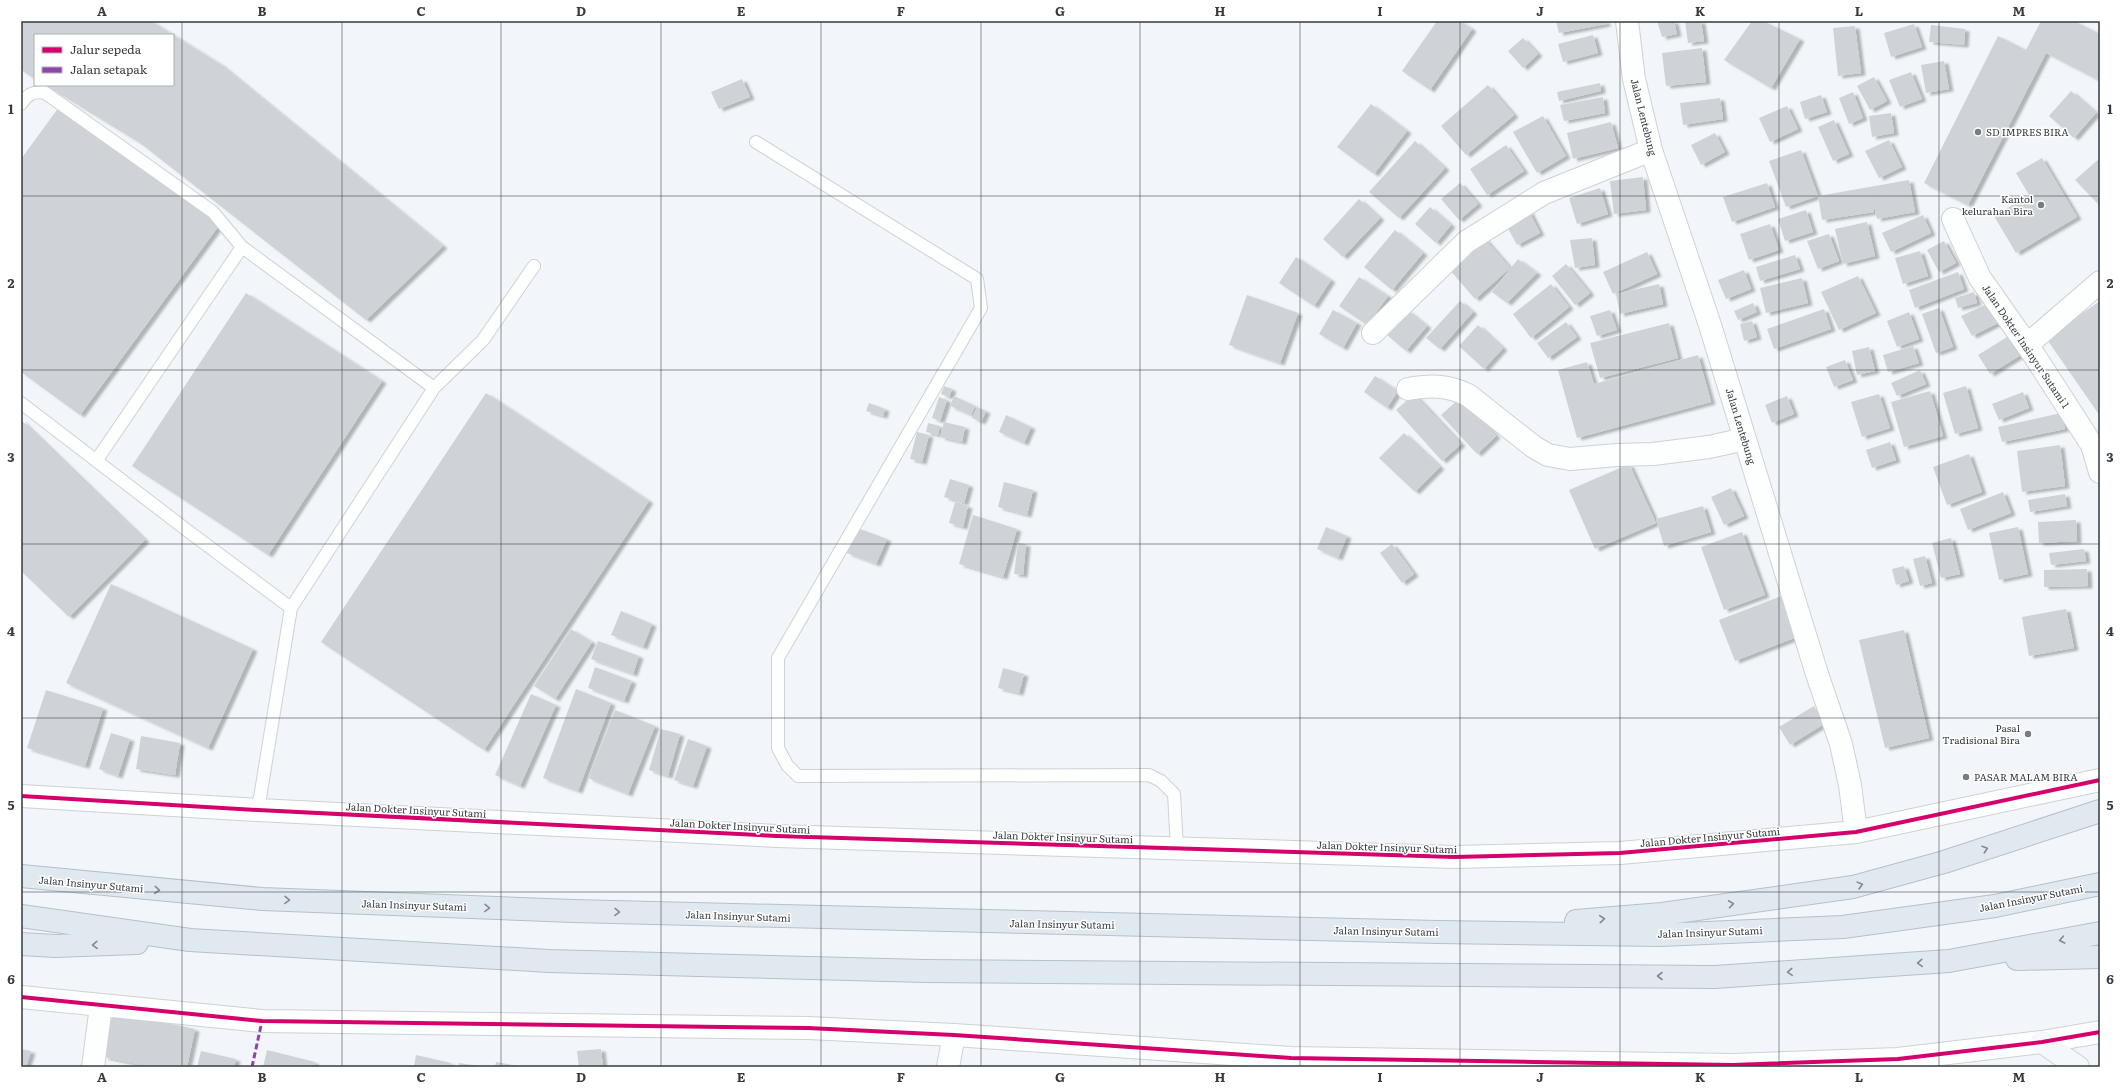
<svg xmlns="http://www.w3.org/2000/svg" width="2121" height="1088" viewBox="0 0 2121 1088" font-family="Literata,serif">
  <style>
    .building { fill: #cfd3d7; filter: url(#shadow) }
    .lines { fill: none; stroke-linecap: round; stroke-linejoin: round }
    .service-casing { stroke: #cdd2d5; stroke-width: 14 }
    .minor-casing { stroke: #cdd2d5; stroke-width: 24 }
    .tertiary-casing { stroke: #cdd2d5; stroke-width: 24 }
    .secondary-casing { stroke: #cdd2d5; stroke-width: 24 }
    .motorway-casing { stroke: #b5c0c8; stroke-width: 24 }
    .service { stroke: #fdfefe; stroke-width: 12 }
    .minor { stroke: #fdfefe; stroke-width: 22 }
    .tertiary { stroke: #fdfefe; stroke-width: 22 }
    .secondary { stroke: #f5f8fa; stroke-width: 22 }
    .motorway { stroke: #e1e9f0; stroke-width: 22 }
    .quiet { stroke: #8e44ad; stroke-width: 3; stroke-dasharray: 6 3; stroke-linecap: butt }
    .cycleway-casing { stroke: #fff; stroke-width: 6 }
    .cycleway { stroke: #d6006c; stroke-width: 4 }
    .oneway { stroke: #82898f }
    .grid { fill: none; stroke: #353a3f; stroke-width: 1; stroke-opacity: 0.55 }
    .poi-dot { fill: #777c80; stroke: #fff; stroke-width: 1.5 }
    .labels { text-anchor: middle; stroke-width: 3; stroke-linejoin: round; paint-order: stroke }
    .street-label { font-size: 10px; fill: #353a3f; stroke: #fff }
    .poi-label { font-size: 10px; fill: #353a3f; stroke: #fff; text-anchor: start }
    .neatline { fill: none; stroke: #353a3f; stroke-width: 1.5 }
    .grid-label { font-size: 13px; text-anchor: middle; font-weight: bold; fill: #353a3f }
  </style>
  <defs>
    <filter id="shadow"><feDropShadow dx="4.5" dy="2.5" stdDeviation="1" flood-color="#0004"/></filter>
  </defs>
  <rect width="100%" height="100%" fill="#f2f6fa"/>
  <path class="building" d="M 21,21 L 151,21 L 220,64 L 443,246 L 366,320 L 140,143 L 45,85 L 173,85 L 173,35 L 35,35 L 35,79 L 21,70 Z
    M 1437,21 L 1460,21 L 1472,29 L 1430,90 L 1402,71 Z
    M 1556,21 L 1606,21 L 1606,24 L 1559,33 Z
    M 1657,21 L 1674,21 L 1677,34 L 1662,37 Z
    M 1685,21 L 1701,21 L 1704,41 L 1688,43 Z
    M 1752,21 L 1763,21 L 1800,39 L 1771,88 L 1724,60 Z
    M 2041,21 L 2074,21 L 2100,34 L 2100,81 L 2046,53 L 1968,205 L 1924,183 L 1998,36 L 2026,50 Z
    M 1914,24 L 1922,47 L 1891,57 L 1884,33 Z
    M 1931,25 L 1965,29 L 1964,45 L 1929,42 Z
    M 1855,26 L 1861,73 L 1838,76 L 1833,28 Z
    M 1593,35 L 1598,53 L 1563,62 L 1558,44 Z
    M 1523,38 L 1538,54 L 1523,68 L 1508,51 Z
    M 1702,48 L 1706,82 L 1666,86 L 1662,53 Z
    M 1944,61 L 1949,89 L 1926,93 L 1921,65 Z
    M 1911,72 L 1922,99 L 1900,107 L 1889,80 Z
    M 1874,77 L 1887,101 L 1870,110 L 1857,86 Z
    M 742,79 L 750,97 L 719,109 L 711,92 Z
    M 1600,83 L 1601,91 L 1559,101 L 1557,92 Z
    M 1488,85 L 1514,115 L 1466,155 L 1441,126 Z
    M 2071,91 L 2096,113 L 2074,138 L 2049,116 Z
    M 1853,92 L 1863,118 L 1849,124 L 1839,98 Z
    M 1821,95 L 1827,112 L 1805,119 L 1800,102 Z
    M 1603,97 L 1605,113 L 1564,121 L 1560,105 Z
    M 1720,98 L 1723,119 L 1683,125 L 1680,103 Z
    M 1371,104 L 1407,131 L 1374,174 L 1337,147 Z
    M 1787,106 L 1798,129 L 1770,142 L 1759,118 Z
    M 59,107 L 220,224 L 80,415 L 21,372 L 21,159 Z
    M 1891,113 L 1894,133 L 1872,137 L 1869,116 Z
    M 1543,116 L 1566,156 L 1537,173 L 1513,132 Z
    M 1834,120 L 1849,154 L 1833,161 L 1818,127 Z
    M 1611,122 L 1618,148 L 1573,159 L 1567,133 Z
    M 1715,133 L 1725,152 L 1701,165 L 1691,145 Z
    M 1889,140 L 1902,167 L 1879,178 L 1865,151 Z
    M 1415,141 L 1445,168 L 1399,218 L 1369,192 Z
    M 1506,145 L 1524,171 L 1487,195 L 1470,169 Z
    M 1801,150 L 1818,196 L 1786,207 L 1769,161 Z
    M 2042,158 L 2077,217 L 2016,253 L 1994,216 L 2029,195 L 2016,173 Z
    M 2100,158 L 2100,206 L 2075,180 Z
    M 1643,177 L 1646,210 L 1614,214 L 1610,181 Z
    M 1909,180 L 1915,212 L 1877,219 L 1872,197 L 1874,212 L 1822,220 L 1818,196 Z
    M 1460,183 L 1478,204 L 1459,220 L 1441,199 Z
    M 1767,183 L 1775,207 L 1732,222 L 1723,197 Z
    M 1600,188 L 1608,214 L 1577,224 L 1569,198 Z
    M 1359,199 L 1380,218 L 1343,257 L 1323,239 Z
    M 1430,207 L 1451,225 L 1436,243 L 1415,224 Z
    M 1806,210 L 1813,232 L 1785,241 L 1778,219 Z
    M 1529,211 L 1540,233 L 1517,245 L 1505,223 Z
    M 1923,215 L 1931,233 L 1891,252 L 1882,233 Z
    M 1867,222 L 1875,256 L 1843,264 L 1835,229 Z
    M 1770,224 L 1779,250 L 1749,260 L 1740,234 Z
    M 1395,230 L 1423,253 L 1392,290 L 1364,267 Z
    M 1829,234 L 1839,261 L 1818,269 L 1807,241 Z
    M 1484,238 L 1510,268 L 1475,299 L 1449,269 Z
    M 1592,238 L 1595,265 L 1575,268 L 1570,240 Z
    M 1944,241 L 1956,263 L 1939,272 L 1927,250 Z
    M 1920,251 L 1928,276 L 1903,284 L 1895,258 Z
    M 1647,252 L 1657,274 L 1613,294 L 1603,272 Z
    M 1795,255 L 1800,269 L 1760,281 L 1756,267 Z
    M 1296,257 L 1331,280 L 1314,306 L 1279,283 Z
    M 1518,259 L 1537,273 L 1507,303 L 1492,292 Z
    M 1566,264 L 1590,293 L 1575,305 L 1552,276 Z
    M 1744,270 L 1751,289 L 1726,299 L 1718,280 Z
    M 1958,272 L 1964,289 L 1915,308 L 1909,290 Z
    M 1858,276 L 1876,313 L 1839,330 L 1821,292 Z
    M 1359,277 L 1388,296 L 1367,325 L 1339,306 Z
    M 1802,278 L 1808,303 L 1766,313 L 1760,288 Z
    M 1551,284 L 1569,307 L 1531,338 L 1513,314 Z
    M 1659,284 L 1663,304 L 1620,314 L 1616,294 Z
    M 1974,292 L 1977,303 L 1958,308 L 1955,298 Z
    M 246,293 L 382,381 L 268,555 L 132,466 Z
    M 1247,295 L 1298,313 L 1280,363 L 1229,345 Z
    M 1460,301 L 1473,312 L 1440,349 L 1426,338 Z
    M 1993,301 L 2002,321 L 1972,336 L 1961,316 Z
    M 2100,301 L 2100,416 L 2046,338 Z
    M 1753,303 L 1757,312 L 1738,320 L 1734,311 Z
    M 1939,308 L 1953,347 L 1936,353 L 1922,314 Z
    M 1824,309 L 1831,329 L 1774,349 L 1767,329 Z
    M 1333,310 L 1357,323 L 1343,348 L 1319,334 Z
    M 1407,310 L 1427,326 L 1406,351 L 1387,335 Z
    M 1610,310 L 1617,330 L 1597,336 L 1590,316 Z
    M 1909,312 L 1919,339 L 1897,347 L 1887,321 Z
    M 1752,321 L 1757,337 L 1744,341 L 1740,324 Z
    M 1566,322 L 1577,337 L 1548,358 L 1537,343 Z
    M 1669,323 L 1678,358 L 1600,378 L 1590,343 Z
    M 1478,325 L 1503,348 L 1484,369 L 1459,346 Z
    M 2007,337 L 2019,356 L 1990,374 L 1978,355 Z
    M 1913,346 L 1919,363 L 1888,372 L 1883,355 Z
    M 1869,347 L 1875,371 L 1857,375 L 1852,351 Z
    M 1698,355 L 1711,402 L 1577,438 L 1558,370 L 1587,362 L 1594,384 Z
    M 1845,360 L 1853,380 L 1834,387 L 1826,367 Z
    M 1920,370 L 1926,384 L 1897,396 L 1891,383 Z
    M 1375,376 L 1398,391 L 1387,408 L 1364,392 Z
    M 944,386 L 952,389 L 949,397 L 941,394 Z
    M 1966,386 L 1978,428 L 1955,434 L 1943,393 Z
    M 1930,391 L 1943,436 L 1904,447 L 1891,402 Z
    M 2023,392 L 2029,408 L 1999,420 L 1992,404 Z
    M 486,393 L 649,501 L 484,750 L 321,642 Z
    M 1414,394 L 1461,444 L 1442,461 L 1396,410 Z
    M 1879,394 L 1890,428 L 1862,437 L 1851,402 Z
    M 954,396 L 975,406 L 971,415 L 950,406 Z
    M 1787,396 L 1794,414 L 1772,423 L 1765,405 Z
    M 939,397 L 947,400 L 940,421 L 932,418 Z
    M 1460,398 L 1496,436 L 1477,454 L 1441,415 Z
    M 869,403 L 885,409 L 883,416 L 866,411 Z
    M 977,407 L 986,411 L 981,422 L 972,418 Z
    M 2061,413 L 2065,429 L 2002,442 L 1998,427 Z
    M 1006,415 L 1031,427 L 1024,443 L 999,432 Z
    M 21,420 L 145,540 L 69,617 L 21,571 Z
    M 944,422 L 965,427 L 962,442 L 940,437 Z
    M 928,423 L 940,426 L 938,435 L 926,432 Z
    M 917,432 L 929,435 L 922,462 L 910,459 Z
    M 1404,433 L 1440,467 L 1415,492 L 1379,458 Z
    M 1890,442 L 1896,460 L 1872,468 L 1866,450 Z
    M 2060,445 L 2065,486 L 2022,492 L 2017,451 Z
    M 1969,454 L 1982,492 L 1947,505 L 1933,467 Z
    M 1629,464 L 1656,523 L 1595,549 L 1569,490 Z
    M 950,479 L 969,485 L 964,503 L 944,497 Z
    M 1004,482 L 1033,490 L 1027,515 L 998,507 Z
    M 1731,488 L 1744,516 L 1724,525 L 1711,497 Z
    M 2003,492 L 2011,513 L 1968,530 L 1960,509 Z
    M 2065,494 L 2067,506 L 2030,512 L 2028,500 Z
    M 955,502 L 968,506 L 963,527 L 949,523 Z
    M 1703,506 L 1711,532 L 1664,546 L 1656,519 Z
    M 973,515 L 1017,529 L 1003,577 L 959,564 Z
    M 2076,520 L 2077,541 L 2039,543 L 2038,522 Z
    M 1326,527 L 1347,536 L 1338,558 L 1317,549 Z
    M 2018,527 L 2028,574 L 1999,580 L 1989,533 Z
    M 857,528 L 887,539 L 876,564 L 847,553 Z
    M 1742,532 L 1765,595 L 1724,610 L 1701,547 Z
    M 1951,538 L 1960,574 L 1941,578 L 1932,543 Z
    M 1018,543 L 1026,544 L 1023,575 L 1014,574 Z
    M 1392,544 L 1414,574 L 1402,583 L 1380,553 Z
    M 2084,549 L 2086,561 L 2051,565 L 2049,553 Z
    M 1925,556 L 1932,583 L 1920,586 L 1913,559 Z
    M 1904,566 L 1909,581 L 1896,585 L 1892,569 Z
    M 2087,569 L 2088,586 L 2044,587 L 2044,570 Z
    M 111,584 L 253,649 L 208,748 L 66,683 Z
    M 1781,596 L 1797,637 L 1735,661 L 1719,620 Z
    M 2066,609 L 2074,648 L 2029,656 L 2022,617 Z
    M 621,611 L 652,624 L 643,647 L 611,635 Z
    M 571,629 L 592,642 L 555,699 L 534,686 Z
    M 1904,630 L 1929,738 L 1885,748 L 1859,640 Z
    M 598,641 L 639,656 L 633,674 L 591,659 Z
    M 595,667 L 632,681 L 624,701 L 588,688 Z
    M 1003,668 L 1024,674 L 1019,693 L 998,688 Z
    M 576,689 L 611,703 L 578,791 L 543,778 Z
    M 46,690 L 103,708 L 85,766 L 27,748 Z
    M 531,694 L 556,705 L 520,786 L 495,775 Z
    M 1814,706 L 1824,724 L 1790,745 L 1779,727 Z
    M 615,710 L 655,726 L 628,794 L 588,778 Z
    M 661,729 L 680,734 L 668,776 L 649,770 Z
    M 111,733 L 130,739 L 118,776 L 99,769 Z
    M 141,736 L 180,743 L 175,775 L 136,769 Z
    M 688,739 L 707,746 L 693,786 L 674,780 Z
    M 113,1011 L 195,1029 L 187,1067 L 151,1067 L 104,1057 Z
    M 21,1049 L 31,1051 L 26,1067 L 21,1067 Z
    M 601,1049 L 603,1067 L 579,1067 L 577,1051 Z
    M 267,1050 L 315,1062 L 314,1067 L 263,1067 Z
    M 201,1051 L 236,1059 L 234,1067 L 197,1067 Z
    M 416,1055 L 451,1063 L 450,1067 L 414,1067 Z
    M 496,1062 L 518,1066 L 518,1067 L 495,1067 Z
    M 459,1063 L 480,1066 L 480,1067 L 458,1067 Z"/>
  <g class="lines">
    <defs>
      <path id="service" d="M 21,104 C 28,94 32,92 44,92 L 213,212 L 242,247 L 434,388 L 483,340 L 534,266
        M 756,142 L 977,279 L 981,308 L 778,658 L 778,748 L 787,765 L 798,776 L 1149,775 L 1161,781 L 1174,794 L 1177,848
        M 21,403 L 188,531 L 291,608 L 258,810
        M 96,461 L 242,247
        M 291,608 L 434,388"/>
      <path id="minor" d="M 1627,21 L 1634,79 L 1651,150 L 1710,325 L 1817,674 L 1841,744 L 1850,785 L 1856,832
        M 1953,219 L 1980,278 L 2034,355 L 2092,445 L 2100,472
        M 1373,333 L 1466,242 L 1544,193 L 1651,150
        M 2027,345 L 2100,282
        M 1408,389 C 1430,385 1447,385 1468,395 L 1534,447 L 1548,455 L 1570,459 L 1617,455 L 1653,454 L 1709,447 L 1745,439
        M 93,1067 L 101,1006
        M 948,1067 L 954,1035"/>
      <path id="tertiary" d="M 21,796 L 258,810 L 777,836 L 1455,857 L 1620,853 L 1856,832 L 2100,780
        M 21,997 L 262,1021 L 808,1028 L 954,1035 L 1291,1058 L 1534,1062 L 1733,1065 L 1898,1059 L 2042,1042 L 2100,1032"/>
      <path id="secondary" d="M 2042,1042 L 2078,1067"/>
      <path id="motorway" d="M 21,876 L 262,899 L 573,911 L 1438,932 L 1661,935 L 1843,927 L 1995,906 L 2100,884
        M 21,916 L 190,940 L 549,961 L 925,971 L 1715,977 L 1949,961 L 2100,933
        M 1576,921 L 1662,914 L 1853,887 L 1944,862 L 2100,811
        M 21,944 L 55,946 L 137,943
        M 2017,959 L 2100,957"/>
    </defs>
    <use href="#service" class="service-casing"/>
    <use href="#minor" class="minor-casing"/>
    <use href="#tertiary" class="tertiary-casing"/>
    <use href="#secondary" class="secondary-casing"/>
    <use href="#motorway" class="motorway-casing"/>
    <use href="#service" class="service"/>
    <use href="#minor" class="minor"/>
    <use href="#tertiary" class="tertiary"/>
    <use href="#secondary" class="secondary"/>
    <use href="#motorway" class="motorway"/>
    <path class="quiet" d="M 252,1067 L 262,1021"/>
    <defs>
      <path id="cycleway" d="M 21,796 L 258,810 L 777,836 L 1455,857 L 1620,853 L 1856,832 L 2100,780
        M 21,997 L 262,1021 L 808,1028 L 954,1035 L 1291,1058 L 1534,1062 L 1733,1065 L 1898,1059 L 2042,1042 L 2100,1032"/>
    </defs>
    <use href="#cycleway" class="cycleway-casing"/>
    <use href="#cycleway" class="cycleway"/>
  </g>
  <defs><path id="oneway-chevron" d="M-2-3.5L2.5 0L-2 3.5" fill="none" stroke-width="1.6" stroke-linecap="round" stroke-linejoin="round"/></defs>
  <g class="oneway">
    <use href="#oneway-chevron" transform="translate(1985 849) rotate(-18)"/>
    <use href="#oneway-chevron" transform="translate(1860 885) rotate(-15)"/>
    <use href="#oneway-chevron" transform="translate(157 890) rotate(5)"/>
    <use href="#oneway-chevron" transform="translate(287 900) rotate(2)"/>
    <use href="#oneway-chevron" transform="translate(1731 904) rotate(-8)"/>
    <use href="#oneway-chevron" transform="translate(487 908) rotate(2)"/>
    <use href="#oneway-chevron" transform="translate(617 912) rotate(2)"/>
    <use href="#oneway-chevron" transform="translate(1602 919) rotate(-5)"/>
    <use href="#oneway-chevron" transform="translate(2062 940) rotate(169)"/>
    <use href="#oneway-chevron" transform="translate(95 945) rotate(177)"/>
    <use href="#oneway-chevron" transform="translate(1920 963) rotate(176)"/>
    <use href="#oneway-chevron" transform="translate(1790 972) rotate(176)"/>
    <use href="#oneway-chevron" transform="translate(1660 976) rotate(-180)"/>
  </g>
  <path class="grid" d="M 182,21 L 182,1067M 342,21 L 342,1067M 501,21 L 501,1067M 661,21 L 661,1067M 821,21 L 821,1067M 981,21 L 981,1067M 1140,21 L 1140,1067M 1300,21 L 1300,1067M 1460,21 L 1460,1067M 1620,21 L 1620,1067M 1779,21 L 1779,1067M 1939,21 L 1939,1067M 21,196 L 2100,196M 21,370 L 2100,370M 21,544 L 2100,544M 21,718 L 2100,718M 21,892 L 2100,892"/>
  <g class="poi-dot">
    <circle cx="1978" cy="132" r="4"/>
    <circle cx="2041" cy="205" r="4"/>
    <circle cx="2028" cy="734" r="4"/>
    <circle cx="1966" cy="777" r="4"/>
  </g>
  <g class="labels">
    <g class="street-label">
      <text transform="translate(1644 117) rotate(76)" y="4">Jalan Lentebung</text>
      <text transform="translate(2026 346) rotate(56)" y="4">Jalan Dokter Insinyur Sutami 1</text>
      <text transform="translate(1741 426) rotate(73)" y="4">Jalan Lentebung</text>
      <text transform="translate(416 810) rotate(3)" y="4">Jalan Dokter Insinyur Sutami</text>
      <text transform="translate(740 826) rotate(3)" y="4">Jalan Dokter Insinyur Sutami</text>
      <text transform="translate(1063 837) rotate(2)" y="4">Jalan Dokter Insinyur Sutami</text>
      <text transform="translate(1710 837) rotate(-5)" y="4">Jalan Dokter Insinyur Sutami</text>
      <text transform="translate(1387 847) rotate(2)" y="4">Jalan Dokter Insinyur Sutami</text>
      <text transform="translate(91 884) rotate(5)" y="4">Jalan Insinyur Sutami</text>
      <text transform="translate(2031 898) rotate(-11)" y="4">Jalan Insinyur Sutami</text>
      <text transform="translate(414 905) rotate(2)" y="4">Jalan Insinyur Sutami</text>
      <text transform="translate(738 916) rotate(2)" y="4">Jalan Insinyur Sutami</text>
      <text transform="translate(1062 924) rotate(1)" y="4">Jalan Insinyur Sutami</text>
      <text transform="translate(1386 931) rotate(1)" y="4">Jalan Insinyur Sutami</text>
      <text transform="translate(1710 932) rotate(-2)" y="4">Jalan Insinyur Sutami</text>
    </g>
    <g class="poi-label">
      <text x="1986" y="136">SD IMPRES BIRA</text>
      <text x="2033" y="203" text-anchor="end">Kantol<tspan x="2033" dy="12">kelurahan Bira</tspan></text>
      <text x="2020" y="732" text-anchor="end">Pasal<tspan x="2020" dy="12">Tradisional Bira</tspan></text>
      <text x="1974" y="781">PASAR MALAM BIRA</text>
    </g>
  </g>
  <rect width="2121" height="1088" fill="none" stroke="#ffffff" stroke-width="44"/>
  <rect x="34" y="34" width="140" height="52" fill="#ffffff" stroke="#aeb0b2"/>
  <rect x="42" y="47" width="20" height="6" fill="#d6006c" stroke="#aeb0b2"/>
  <text x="70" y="54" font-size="12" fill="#353a3f">Jalur sepeda</text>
  <rect x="42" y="67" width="20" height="6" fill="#8e44ad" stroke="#aeb0b2"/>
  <text x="70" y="74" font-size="12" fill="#353a3f">Jalan setapak</text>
  <rect x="22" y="22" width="2077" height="1044" class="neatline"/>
  <g class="grid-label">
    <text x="102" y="16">A</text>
    <text x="262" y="16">B</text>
    <text x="421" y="16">C</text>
    <text x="581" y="16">D</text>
    <text x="741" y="16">E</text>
    <text x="901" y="16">F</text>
    <text x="1060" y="16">G</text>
    <text x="1220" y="16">H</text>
    <text x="1380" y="16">I</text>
    <text x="1540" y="16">J</text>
    <text x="1700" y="16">K</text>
    <text x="1859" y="16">L</text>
    <text x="2019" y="16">M</text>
    <text x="11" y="114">1</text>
    <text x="2110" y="114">1</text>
    <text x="11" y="288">2</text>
    <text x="2110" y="288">2</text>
    <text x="11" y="462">3</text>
    <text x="2110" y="462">3</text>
    <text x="11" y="636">4</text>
    <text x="2110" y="636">4</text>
    <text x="11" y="810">5</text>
    <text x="2110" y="810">5</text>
    <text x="11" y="984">6</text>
    <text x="2110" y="984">6</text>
    <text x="102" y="1082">A</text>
    <text x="262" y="1082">B</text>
    <text x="421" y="1082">C</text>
    <text x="581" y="1082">D</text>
    <text x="741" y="1082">E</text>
    <text x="901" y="1082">F</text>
    <text x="1060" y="1082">G</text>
    <text x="1220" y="1082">H</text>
    <text x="1380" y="1082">I</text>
    <text x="1540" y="1082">J</text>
    <text x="1700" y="1082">K</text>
    <text x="1859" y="1082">L</text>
    <text x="2019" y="1082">M</text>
  </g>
</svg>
